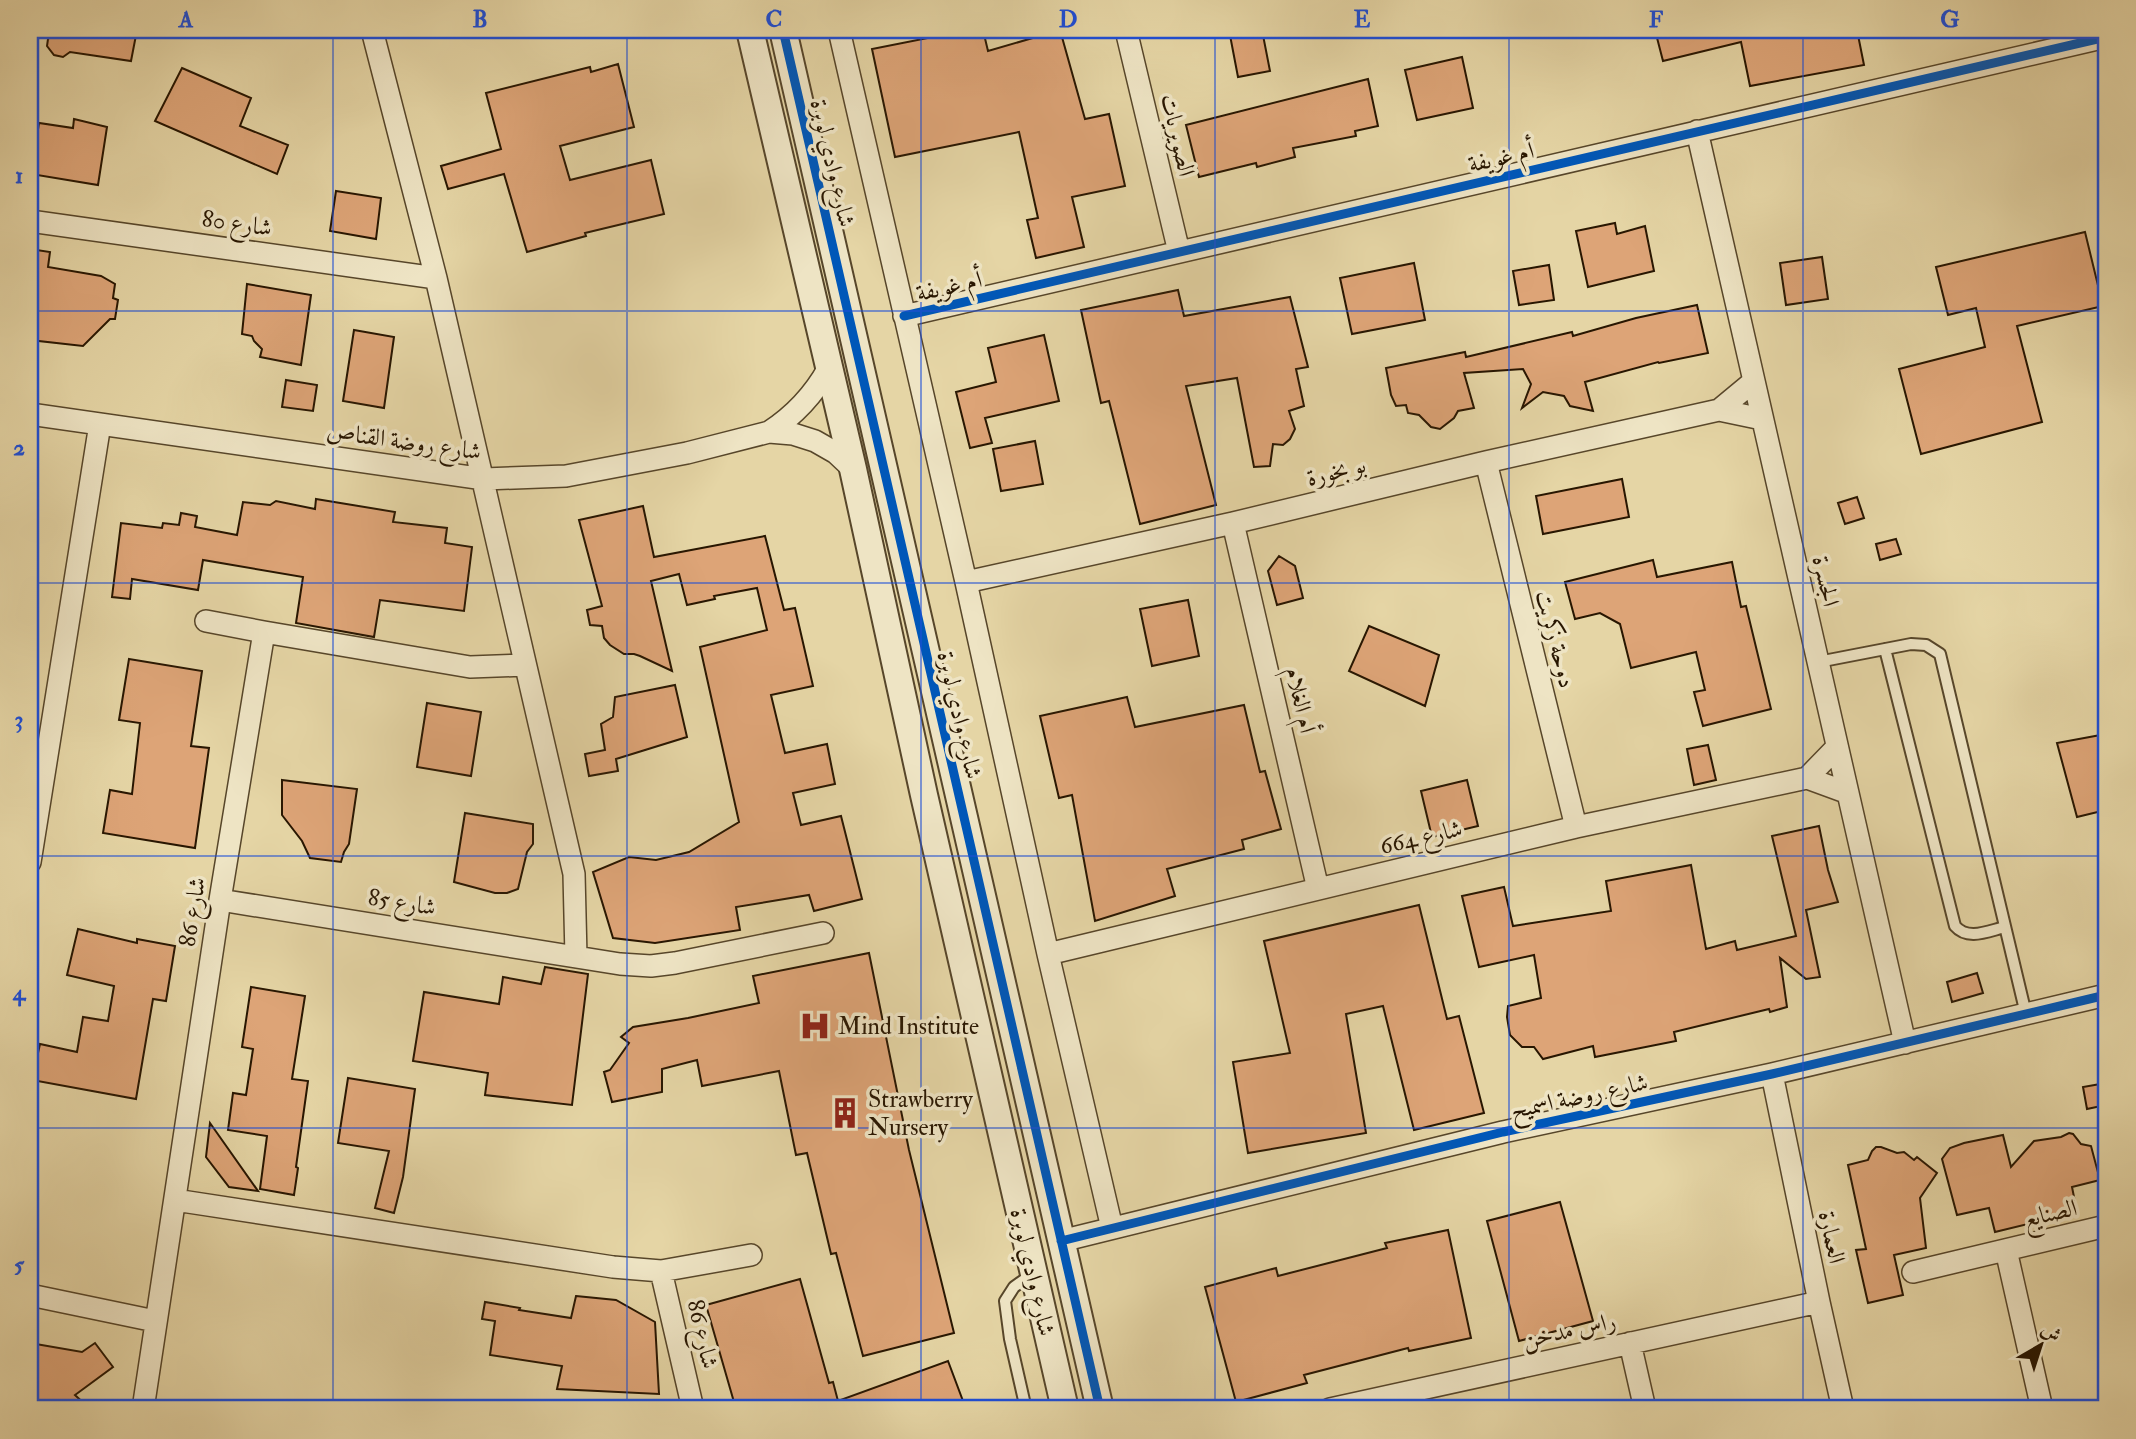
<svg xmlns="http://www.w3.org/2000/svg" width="2136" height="1439" viewBox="0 0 2136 1439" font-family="'IM FELL Double Pica',Amiri,serif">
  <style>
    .building { fill: #dda477; stroke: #281601; stroke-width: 2 }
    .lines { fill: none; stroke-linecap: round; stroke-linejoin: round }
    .service-casing { stroke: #57462a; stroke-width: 14 }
    .minor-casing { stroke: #57462a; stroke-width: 24 }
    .tertiary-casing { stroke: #57462a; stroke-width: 30 }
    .service { stroke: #eee4c4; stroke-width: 10 }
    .minor { stroke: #eee4c4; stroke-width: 21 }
    .tertiary { stroke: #eee4c4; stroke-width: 26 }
    .cycleway-casing { stroke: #eee4c4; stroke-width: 13 }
    .cycleway { stroke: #0057b8; stroke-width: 9 }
    .grid { fill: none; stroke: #1d4ed8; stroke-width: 2; stroke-opacity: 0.55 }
    .labels { text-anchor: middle; stroke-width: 7; stroke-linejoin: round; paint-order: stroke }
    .street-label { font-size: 24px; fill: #281601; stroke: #eee4c4 }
    .poi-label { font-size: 24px; fill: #281601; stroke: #eee4c4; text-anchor: start }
    .neatline { fill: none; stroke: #1d4ed8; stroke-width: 2.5 }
    .grid-label { font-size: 23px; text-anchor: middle; font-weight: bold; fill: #1d4ed8 }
  </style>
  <rect width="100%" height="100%" fill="#e5d5a5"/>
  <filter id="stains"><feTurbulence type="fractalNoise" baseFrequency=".00286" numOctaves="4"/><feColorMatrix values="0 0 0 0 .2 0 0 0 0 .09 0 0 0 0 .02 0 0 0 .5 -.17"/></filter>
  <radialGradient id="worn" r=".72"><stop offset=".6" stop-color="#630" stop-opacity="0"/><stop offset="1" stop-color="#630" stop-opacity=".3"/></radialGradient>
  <path class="building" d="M 56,30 L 137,30 L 131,61 L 70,52 L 63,57 L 54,55 L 47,46 L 48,39 Z
    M 968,30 L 983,30 L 988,51 L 1060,30 L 1085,119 L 1109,114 L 1125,186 L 1072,197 L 1084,247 L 1036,258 L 1027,220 L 1038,218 L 1019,132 L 895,157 L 872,49 Z
    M 1229,30 L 1262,30 L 1270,71 L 1238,77 Z
    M 1655,30 L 1857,30 L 1864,65 L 1750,86 L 1741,42 L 1663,61 Z
    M 1462,57 L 1473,108 L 1417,120 L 1405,70 Z
    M 618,64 L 634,127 L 560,146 L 570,180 L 651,160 L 664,214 L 585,233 L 586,236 L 527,252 L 504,174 L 448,189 L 441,166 L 501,149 L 486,93 L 590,67 L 591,72 Z
    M 182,68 L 251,98 L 240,126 L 288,145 L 277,174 L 155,121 Z
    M 1368,79 L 1378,126 L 1355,131 L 1356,136 L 1293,148 L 1295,157 L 1257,167 L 1256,163 L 1199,177 L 1186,125 Z
    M 74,119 L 107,127 L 98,185 L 31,174 L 39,123 L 73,128 Z
    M 336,191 L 381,198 L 376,239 L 330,231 Z
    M 1615,223 L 1617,234 L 1645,226 L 1654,271 L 1588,287 L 1576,231 Z
    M 2085,232 L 2103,306 L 2017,326 L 2042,422 L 1921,454 L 1899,369 L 1985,347 L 1976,308 L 1948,315 L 1936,267 Z
    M 30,249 L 50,252 L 48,267 L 101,276 L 115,284 L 113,298 L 118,300 L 115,319 L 110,319 L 83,346 L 30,340 Z
    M 1822,257 L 1828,299 L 1786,305 L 1780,263 Z
    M 1414,263 L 1425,320 L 1352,334 L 1340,278 Z
    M 1549,265 L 1554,300 L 1519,305 L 1513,271 Z
    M 247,284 L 311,295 L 301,365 L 260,357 L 262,349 L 254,341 L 252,336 L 242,334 Z
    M 1178,290 L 1184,316 L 1290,297 L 1308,367 L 1296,369 L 1304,406 L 1289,411 L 1295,429 L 1290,439 L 1283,445 L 1273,444 L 1270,466 L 1254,467 L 1237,378 L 1186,386 L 1216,505 L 1140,524 L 1109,401 L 1101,403 L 1081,310 Z
    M 1697,305 L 1708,353 L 1659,363 L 1658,362 L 1585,382 L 1593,411 L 1570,406 L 1564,396 L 1543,392 L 1522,408 L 1531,384 L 1523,369 L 1464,373 L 1474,408 L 1458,411 L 1454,418 L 1440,429 L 1431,427 L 1419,415 L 1408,413 L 1406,405 L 1396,406 L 1391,395 L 1386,368 L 1465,352 L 1466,357 L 1572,332 L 1573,336 L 1636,318 Z
    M 354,330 L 394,337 L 384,408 L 343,401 Z
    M 1044,335 L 1059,401 L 985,418 L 992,443 L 970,448 L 956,392 L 996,382 L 988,348 Z
    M 286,380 L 317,385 L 313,411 L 282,407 Z
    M 1035,441 L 1043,484 L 1001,491 L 993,449 Z
    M 1622,479 L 1629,517 L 1543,534 L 1536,496 Z
    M 1857,497 L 1864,518 L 1845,524 L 1838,503 Z
    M 316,499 L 395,512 L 393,522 L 447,528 L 445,543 L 472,547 L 464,611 L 380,600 L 374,637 L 296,623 L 303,577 L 203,560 L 198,590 L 132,579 L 130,599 L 112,597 L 121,523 L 162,528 L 163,523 L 179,525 L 181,513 L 197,516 L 195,527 L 237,535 L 243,502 L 270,505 L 276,501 L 315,509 Z
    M 643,506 L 654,557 L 765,536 L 784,610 L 795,608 L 813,686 L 771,695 L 785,753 L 827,744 L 835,784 L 793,793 L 801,825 L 841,816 L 862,899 L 814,911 L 809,895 L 736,907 L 740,930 L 655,943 L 613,938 L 593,872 L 629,857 L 656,860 L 689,852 L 739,822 L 700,647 L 767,630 L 757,588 L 714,596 L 715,599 L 687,605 L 679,574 L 651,581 L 672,671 L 640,656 L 634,654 L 624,654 L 610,645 L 604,638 L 602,626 L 590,625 L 587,610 L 602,606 L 579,520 Z
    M 1896,539 L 1901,554 L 1880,560 L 1876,544 Z
    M 1279,556 L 1295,566 L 1303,598 L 1277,605 L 1268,571 Z
    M 1653,560 L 1657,577 L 1732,562 L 1741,607 L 1746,606 L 1771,709 L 1703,726 L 1694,692 L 1705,690 L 1696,652 L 1631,668 L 1620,624 L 1600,613 L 1575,619 L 1565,582 Z
    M 1188,600 L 1199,656 L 1152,666 L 1140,609 Z
    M 1369,626 L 1439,655 L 1425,706 L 1349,671 Z
    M 129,659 L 202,671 L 191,746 L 209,748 L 195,848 L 103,833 L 110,790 L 132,794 L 140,723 L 119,720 Z
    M 675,685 L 687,737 L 616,759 L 618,771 L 589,776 L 585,754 L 605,750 L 601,724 L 613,717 L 615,697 Z
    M 1127,697 L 1135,727 L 1244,705 L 1260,772 L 1265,771 L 1281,829 L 1242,840 L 1244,849 L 1167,869 L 1175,896 L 1095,921 L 1072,795 L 1059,798 L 1040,716 Z
    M 427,703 L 481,712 L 471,776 L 417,767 Z
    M 2106,734 L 2106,810 L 2077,817 L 2057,743 Z
    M 1708,745 L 1716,780 L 1694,785 L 1687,749 Z
    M 282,780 L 357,789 L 349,844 L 344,852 L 341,862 L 310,858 L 302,841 L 282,815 Z
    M 1467,780 L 1478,826 L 1432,837 L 1421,791 Z
    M 465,813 L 533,824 L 533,844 L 527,852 L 518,889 L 507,893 L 495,893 L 454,882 Z
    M 1819,826 L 1828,870 L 1838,902 L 1806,910 L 1820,977 L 1806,979 L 1780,958 L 1787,1007 L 1770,1012 L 1769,1009 L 1674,1032 L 1676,1041 L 1595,1057 L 1593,1046 L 1543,1059 L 1534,1047 L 1522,1047 L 1510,1035 L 1507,1017 L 1508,1006 L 1541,998 L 1534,955 L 1479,967 L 1462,896 L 1504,887 L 1513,926 L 1611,911 L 1606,881 L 1691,865 L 1706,949 L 1735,941 L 1737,950 L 1796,936 L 1772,836 Z
    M 1419,905 L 1447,1019 L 1459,1016 L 1484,1113 L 1414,1130 L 1383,1006 L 1346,1014 L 1366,1133 L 1248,1153 L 1233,1062 L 1290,1053 L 1264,941 Z
    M 78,929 L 137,943 L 137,939 L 175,946 L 166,1001 L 153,999 L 136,1099 L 32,1080 L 40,1044 L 77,1052 L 83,1017 L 108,1021 L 114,986 L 67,975 Z
    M 869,953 L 909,1150 L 954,1333 L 863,1356 L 836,1253 L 831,1254 L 807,1153 L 796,1155 L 779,1071 L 702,1086 L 697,1060 L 662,1069 L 662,1092 L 612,1102 L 604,1072 L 610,1070 L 629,1043 L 621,1037 L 633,1027 L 688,1018 L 759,1003 L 753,976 Z
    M 545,967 L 588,974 L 572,1105 L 485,1095 L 488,1073 L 413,1061 L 424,992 L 499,1004 L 503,977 L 541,984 Z
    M 1977,973 L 1983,993 L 1952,1002 L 1947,982 Z
    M 251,987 L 305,996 L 292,1079 L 308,1081 L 296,1167 L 298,1168 L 294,1195 L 260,1189 L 267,1136 L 228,1130 L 233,1093 L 246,1095 L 253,1049 L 242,1047 Z
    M 348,1078 L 415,1089 L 403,1177 L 394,1213 L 375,1208 L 389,1151 L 338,1143 Z
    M 2106,1083 L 2106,1105 L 2087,1109 L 2083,1087 Z
    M 210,1123 L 258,1191 L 229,1187 L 206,1157 Z
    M 2069,1133 L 2073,1134 L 2081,1144 L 2091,1146 L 2100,1180 L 2072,1187 L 2077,1212 L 1995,1232 L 1989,1208 L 1957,1215 L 1942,1159 L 1950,1148 L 1964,1143 L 2003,1135 L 2011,1167 L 2034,1141 L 2061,1137 Z
    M 1876,1147 L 1881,1147 L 1897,1153 L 1904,1152 L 1914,1160 L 1917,1157 L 1937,1173 L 1920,1198 L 1926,1248 L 1894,1255 L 1903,1295 L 1868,1303 L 1856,1250 L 1866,1249 L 1848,1165 L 1868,1160 L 1872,1151 Z
    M 1560,1202 L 1593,1321 L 1519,1341 L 1487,1221 Z
    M 1448,1230 L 1471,1338 L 1409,1351 L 1408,1348 L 1304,1375 L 1307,1383 L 1236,1402 L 1205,1287 L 1276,1268 L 1278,1276 L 1387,1248 L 1385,1243 Z
    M 800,1279 L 829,1383 L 833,1382 L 838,1401 L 948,1361 L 966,1409 L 736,1409 L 706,1305 Z
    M 576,1296 L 616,1300 L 655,1322 L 659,1394 L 557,1389 L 562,1366 L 490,1355 L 495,1321 L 482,1319 L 485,1302 L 520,1308 L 519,1310 L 571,1318 Z
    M 30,1343 L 82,1352 L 95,1343 L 113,1367 L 75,1395 L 90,1409 L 30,1409 Z"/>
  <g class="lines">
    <defs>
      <path id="service" d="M 1885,649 L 1955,926 C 1968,941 1988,931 2005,927
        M 1818,662 L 1911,644 L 1926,645 L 1940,654 L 2026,1014
        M 1026,1409 L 1010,1339 L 1005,1301 L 1014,1287 L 1031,1275"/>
      <path id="minor" d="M 372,30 L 436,278 L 574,874 L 576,957
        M 839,30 L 966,582 L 1048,954 L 1112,1228
        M 1126,30 L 1179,252
        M 1697,131 L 1905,1043
        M 30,221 L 436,278
        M 904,316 L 2106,37
        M 1719,410 L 1754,381
        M 30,414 L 484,479 L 566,476 L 687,453 L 769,432 L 793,434 L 815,441 L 836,453 L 853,469
        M 769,432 C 795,415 813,396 828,369
        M 1486,462 L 1576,827
        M 1233,523 L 1318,889
        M 966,582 L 1233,523 L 1486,462 L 1719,410 L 1762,419
        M 206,621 L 264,632 L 470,667 L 525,665
        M 1807,778 L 1837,747
        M 30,862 L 100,424
        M 220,900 L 620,964 L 651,966 L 675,963 L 823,933
        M 1048,954 L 1576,827 L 1807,778 L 1848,793
        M 1772,1074 L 1819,1302 L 1843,1409
        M 175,1200 L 613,1267 L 661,1271 L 751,1255
        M 1061,1241 L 1503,1132 L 1772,1074 L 2106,995
        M 2006,1250 L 2042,1409
        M 661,1271 L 693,1409
        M 1913,1272 L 2106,1226
        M 30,1295 L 155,1321
        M 1630,1343 L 1645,1409
        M 143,1409 L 220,900 L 264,632
        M 1330,1409 L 1819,1302"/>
      <path id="tertiary" d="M 750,30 L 853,469 L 924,795 L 1065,1409
        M 783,30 L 1100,1409"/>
    </defs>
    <use href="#service" class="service-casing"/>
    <use href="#minor" class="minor-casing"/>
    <use href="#tertiary" class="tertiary-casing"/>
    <use href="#service" class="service"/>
    <use href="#minor" class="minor"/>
    <use href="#tertiary" class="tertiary"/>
    <defs>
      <path id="cycleway" d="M 783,30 L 1100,1409
        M 904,316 L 2106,37
        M 1061,1241 L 1503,1132 L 1772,1074 L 2106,995"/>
    </defs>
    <use href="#cycleway" class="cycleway-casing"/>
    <use href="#cycleway" class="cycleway"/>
  </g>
  <path class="grid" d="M 333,30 L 333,1409M 627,30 L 627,1409M 921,30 L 921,1409M 1215,30 L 1215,1409M 1509,30 L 1509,1409M 1803,30 L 1803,1409M 30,311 L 2106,311M 30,583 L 2106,583M 30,856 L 2106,856M 30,1128 L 2106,1128"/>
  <defs>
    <symbol id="hospital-bare" viewBox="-9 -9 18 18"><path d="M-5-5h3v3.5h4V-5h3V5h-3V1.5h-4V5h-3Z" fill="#8f2418" stroke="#eee4c4" stroke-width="2.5" paint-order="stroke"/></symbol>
    <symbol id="building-bare" viewBox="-9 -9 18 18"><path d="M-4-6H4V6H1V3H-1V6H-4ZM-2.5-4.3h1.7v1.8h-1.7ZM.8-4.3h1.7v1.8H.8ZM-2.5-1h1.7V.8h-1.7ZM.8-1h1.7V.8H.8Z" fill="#8f2418" stroke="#eee4c4" stroke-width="2.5" paint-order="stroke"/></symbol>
  </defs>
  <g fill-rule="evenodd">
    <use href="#hospital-bare" x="793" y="1004" width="44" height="44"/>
    <use href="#building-bare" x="823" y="1091" width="44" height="44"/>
  </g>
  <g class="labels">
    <g class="street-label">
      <text transform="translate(1178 135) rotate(77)" y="8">الصويريات</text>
      <text transform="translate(1501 157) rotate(-13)" y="8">أم غويفة</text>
      <text transform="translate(833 163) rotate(77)" y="8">شارع وادي لوبرة</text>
      <text transform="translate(237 223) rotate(8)" y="8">شارع 80</text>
      <text transform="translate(949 286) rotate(-13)" y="8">أم غويفة</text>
      <text transform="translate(404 441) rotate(8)" y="8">شارع روضة القناص</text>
      <text transform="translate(1336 471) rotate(-14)" y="8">بو بخورة</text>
      <text transform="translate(1826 581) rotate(77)" y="8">الجسرة</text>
      <text transform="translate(1556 639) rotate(76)" y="8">دوحة زكريت</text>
      <text transform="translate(1301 700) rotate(77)" y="8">أم الغلام</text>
      <text transform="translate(960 715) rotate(77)" y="8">شارع وادي لوبرة</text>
      <text transform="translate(1421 837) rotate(-13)" y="8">شارع 664</text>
      <text transform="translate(402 902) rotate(9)" y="8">شارع 85</text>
      <text transform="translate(192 912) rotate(-81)" y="8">شارع 86</text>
      <text transform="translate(1579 1096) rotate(-12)" y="8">شارع روضة اسميح</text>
      <text transform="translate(2050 1213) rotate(-13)" y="8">الصنايع</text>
      <text transform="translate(1832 1237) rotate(78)" y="8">العمارة</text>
      <text transform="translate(1033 1272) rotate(77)" y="8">شارع وادي لوبرة</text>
      <text transform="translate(1569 1330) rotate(-12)" y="8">راس مدخن</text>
      <text transform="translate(703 1334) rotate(77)" y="8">شارع 86</text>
    </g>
    <g class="poi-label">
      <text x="838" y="1034">Mind Institute</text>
      <text x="868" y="1107">Strawberry<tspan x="868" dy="28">Nursery</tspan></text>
    </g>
  </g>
  <rect width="2136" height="1439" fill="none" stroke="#e5d5a5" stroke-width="77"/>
  <g transform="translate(2041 1345) rotate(39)" stroke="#eee4c4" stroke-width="5" paint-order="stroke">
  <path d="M0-5L12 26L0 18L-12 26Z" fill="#281601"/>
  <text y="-10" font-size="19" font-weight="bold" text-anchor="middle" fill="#281601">ش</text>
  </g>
  <rect x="38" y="38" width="2060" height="1362" class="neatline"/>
  <g class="grid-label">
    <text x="186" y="27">A</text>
    <text x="480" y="27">B</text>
    <text x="774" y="27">C</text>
    <text x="1068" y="27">D</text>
    <text x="1362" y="27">E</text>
    <text x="1656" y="27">F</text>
    <text x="1950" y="27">G</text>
    <text x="19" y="183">1</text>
    <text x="19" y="455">2</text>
    <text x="19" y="727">3</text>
    <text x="19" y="1000">4</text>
    <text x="19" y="1272">5</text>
  </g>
  <rect width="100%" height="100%" filter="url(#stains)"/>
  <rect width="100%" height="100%" fill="url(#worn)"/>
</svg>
